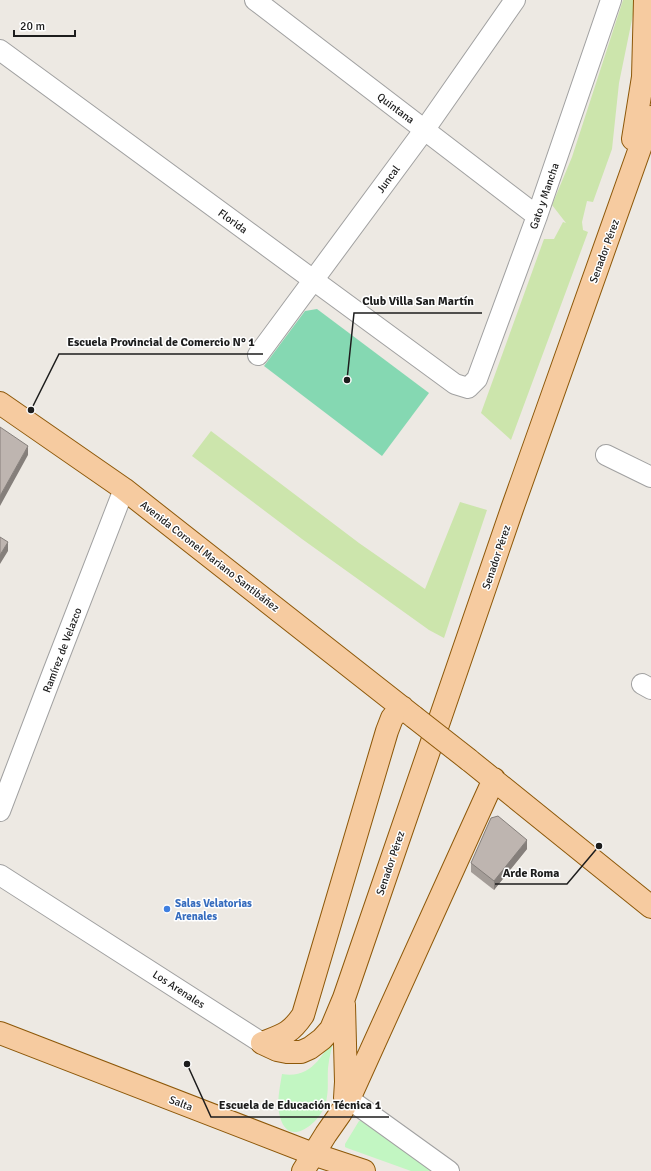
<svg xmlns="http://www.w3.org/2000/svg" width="651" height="1171" viewBox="0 0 651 1171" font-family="Signika,sans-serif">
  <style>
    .grass { fill: #cce5ac }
    .park { fill: #c2f6c2 }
    .pitch { fill: #85d8b2 }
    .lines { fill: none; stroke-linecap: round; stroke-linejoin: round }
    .minor-casing { stroke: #a1a1a1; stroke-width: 22 }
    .major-casing { stroke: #8d5809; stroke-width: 24 }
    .minor { stroke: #fff; stroke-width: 20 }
    .major { stroke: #f6cba0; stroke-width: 22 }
    .major-bridge-casing { stroke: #8d5809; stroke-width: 24; stroke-linecap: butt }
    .major-bridge { stroke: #f6cba0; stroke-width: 22 }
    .wall { fill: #a39c97 }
    .shaded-wall { fill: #857f7b }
    .building { fill: #beb5b0; stroke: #857f7b }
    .shop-dot { fill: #3f7fe0; stroke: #fff; stroke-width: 1.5 }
    .labels { text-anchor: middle; stroke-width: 3; stroke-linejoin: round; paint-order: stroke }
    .street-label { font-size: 11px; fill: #1d1d1d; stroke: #fff }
    .shop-label { font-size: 11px; font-weight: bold; fill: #366cbe; stroke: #fff; text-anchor: start }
    .leader { fill: none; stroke: #1d1d1d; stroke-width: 1.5 }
    .callout-dot { fill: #1d1d1d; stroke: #fff; stroke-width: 1.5 }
    .callout-label { font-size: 12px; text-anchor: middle; font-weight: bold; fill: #1d1d1d; stroke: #fff; stroke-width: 3; stroke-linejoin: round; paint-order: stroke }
  </style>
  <rect width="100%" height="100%" fill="#ede9e3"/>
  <path class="grass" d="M 623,0 L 636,0 L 619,83 L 612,149 L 593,202 L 587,201 L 582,222 L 583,230 L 588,232 L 511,440 L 481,413 L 544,239 L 554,239 L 563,222 L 566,223 L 552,205 L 572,157 Z
    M 211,431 L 359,543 L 425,589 L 460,502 L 487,510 L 444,638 L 429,630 L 302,539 L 192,456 Z"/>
  <path class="park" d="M 336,1032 C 333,1044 329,1056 328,1068 C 327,1083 330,1095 323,1110 C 314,1127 288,1146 280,1117 C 276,1103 280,1087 282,1074 C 312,1079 323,1055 336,1032 Z
    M 359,1121 L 361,1121 L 432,1171 L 411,1171 L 347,1148 L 345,1147 L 345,1144 Z"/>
  <path class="pitch" d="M 317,309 L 429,393 L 382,456 L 264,366 L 305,311 Z"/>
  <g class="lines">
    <defs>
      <path id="minor" d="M 255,0 L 537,216
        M 0,50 L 455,384 L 468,388 L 477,379 L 537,216 L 611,0
        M 258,355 L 425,129 L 515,0
        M 606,455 L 651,477
        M 642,684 L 651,689
        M 0,811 L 53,672 L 124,489
        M 0,875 L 262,1043
        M 349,1099 L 449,1171"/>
      <path id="major" d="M 633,139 L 643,77 L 645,0
        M 0,403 L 124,489 L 414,717
        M 469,760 L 651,907
        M 344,1005 L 346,1082 L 345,1098
        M 0,1033 L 313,1154 L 364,1171
        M 262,1043 L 277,1050 L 287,1052 L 301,1052 L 310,1048 L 322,1039 L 331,1029 L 344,998 L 512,509 L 651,117
        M 262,1043 C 283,1035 290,1034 303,1015 L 387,731 L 392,718 L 402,707
        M 303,1171 L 326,1134 L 340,1114 L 349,1099 L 494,779"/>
    </defs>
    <use href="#minor" class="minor-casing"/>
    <use href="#major" class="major-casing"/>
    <use href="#minor" class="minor"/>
    <use href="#major" class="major"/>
    <defs>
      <path id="major-bridge" d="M 414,717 L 469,760"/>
    </defs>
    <use href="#major-bridge" class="major-bridge-casing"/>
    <use href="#major-bridge" class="major-bridge"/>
  </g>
  <path class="wall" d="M 527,849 L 494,890 L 471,872 L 471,863 Z"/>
  <path class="shaded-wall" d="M 28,446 L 28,455 L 0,506 L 0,496 Z
    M 8,542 L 8,551 L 0,564 L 0,555 Z
    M 527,840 L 527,849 L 494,890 L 494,881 Z"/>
  <path class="building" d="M 0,427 L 28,446 L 0,496 Z
    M 0,537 L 8,542 L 0,555 Z
    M 498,816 L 527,840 L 494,881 L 471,863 L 491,818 Z"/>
  <circle class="shop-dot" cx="167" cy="909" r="4"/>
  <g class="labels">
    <g class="street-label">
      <text transform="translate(396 108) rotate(37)" y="4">Quintana</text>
      <text transform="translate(388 179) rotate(-54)" y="4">Juncal</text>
      <text transform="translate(544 196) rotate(-71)" y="4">Gato y Mancha</text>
      <text transform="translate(233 221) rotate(36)" y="4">Florida</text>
      <text transform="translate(604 251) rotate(-70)" y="4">Senador Pérez</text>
      <text transform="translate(210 556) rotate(38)" y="4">Avenida Coronel Mariano Santibáñez</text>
      <text transform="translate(496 557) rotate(-71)" y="4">Senador Pérez</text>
      <text transform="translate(62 650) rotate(-69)" y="4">Ramírez de Velazco</text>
      <text transform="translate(390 863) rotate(-71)" y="4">Senador Pérez</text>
      <text transform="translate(179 989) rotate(33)" y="4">Los Arenales</text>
      <text transform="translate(181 1103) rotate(21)" y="4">Salta</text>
    </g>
    <g class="shop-label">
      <text x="175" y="907">Salas Velatorias<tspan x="175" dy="13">Arenales</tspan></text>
    </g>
  </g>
  <path class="leader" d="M347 380L354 313H482M31 410L59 354H263M599 846L567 884H495M187 1064L211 1117H389"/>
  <g class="callout-dot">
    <circle cx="347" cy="380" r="4"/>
    <circle cx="31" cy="410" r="4"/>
    <circle cx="599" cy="846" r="4"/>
    <circle cx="187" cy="1064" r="4"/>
  </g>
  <g class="callout-label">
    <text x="418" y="305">Club Villa San Martín</text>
    <text x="161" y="346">Escuela Provincial de Comercio N° 1</text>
    <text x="531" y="877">Arde Roma</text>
    <text x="300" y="1109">Escuela de Educación Técnica 1</text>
  </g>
  <path d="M14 30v6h61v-6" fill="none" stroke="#1d1d1d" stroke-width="2"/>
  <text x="20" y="30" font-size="12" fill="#1d1d1d" stroke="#ffffff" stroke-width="3" paint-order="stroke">20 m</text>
</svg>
